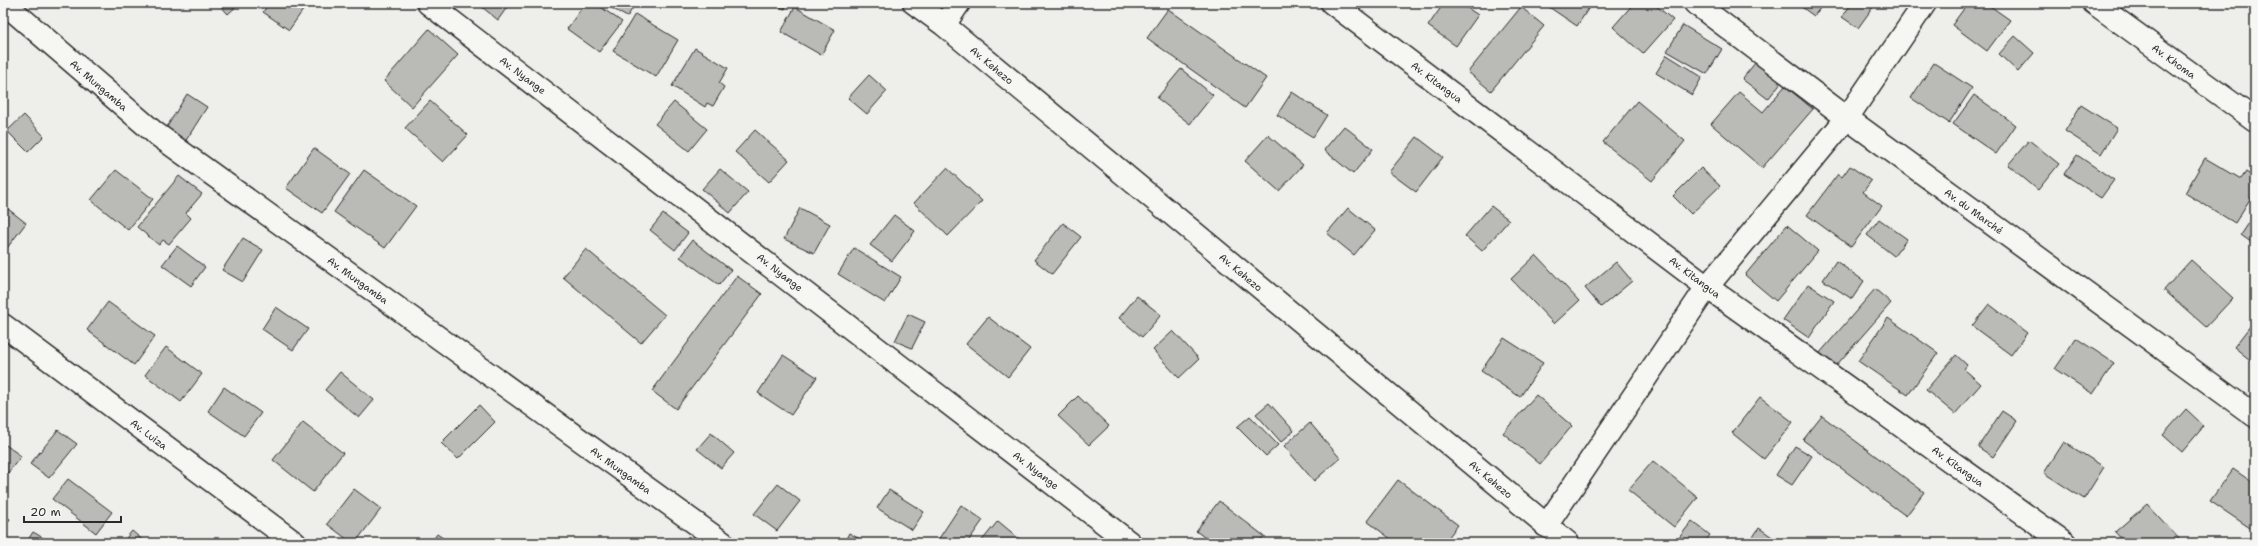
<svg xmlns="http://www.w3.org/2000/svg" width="2258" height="546" viewBox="0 0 2258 546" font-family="'Shantell Sans',sans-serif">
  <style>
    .building { fill: #babab7; stroke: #2b2b2b }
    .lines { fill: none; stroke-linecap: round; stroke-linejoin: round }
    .minor-casing { stroke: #2b2b2b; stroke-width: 25 }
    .minor { stroke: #f6f6f2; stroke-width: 22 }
    .labels { text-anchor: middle; stroke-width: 3.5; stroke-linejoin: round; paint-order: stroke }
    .street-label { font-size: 10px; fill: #2b2b2b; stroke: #f6f6f2 }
  </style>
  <rect width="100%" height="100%" fill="#eeeeea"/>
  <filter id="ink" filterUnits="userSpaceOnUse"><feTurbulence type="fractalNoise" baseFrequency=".025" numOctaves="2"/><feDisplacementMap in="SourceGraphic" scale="8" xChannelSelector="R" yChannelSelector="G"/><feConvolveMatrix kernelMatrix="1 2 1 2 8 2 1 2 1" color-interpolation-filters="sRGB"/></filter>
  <g filter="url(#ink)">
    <path class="building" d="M 218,3 L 240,3 L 228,14 Z
      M 269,3 L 308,3 L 289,30 L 263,12 Z
      M 477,3 L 510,3 L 498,20 Z
      M 585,3 L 595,3 L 622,22 L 599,52 L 567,29 Z
      M 603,3 L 636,3 L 627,17 Z
      M 769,3 L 787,3 L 785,9 Z
      M 1444,3 L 1460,3 L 1478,15 L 1456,46 L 1428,26 Z
      M 1543,3 L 1592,3 L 1577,26 Z
      M 1634,3 L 1653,3 L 1673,20 L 1643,54 L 1613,27 Z
      M 1796,3 L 1824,3 L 1814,16 Z
      M 1852,3 L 1876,3 L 1858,28 L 1842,17 Z
      M 1968,3 L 1986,3 L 2010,20 L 1987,51 L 1952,25 Z
      M 795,7 L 835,30 L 821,55 L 781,32 Z
      M 1521,7 L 1544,26 L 1491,91 L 1468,72 Z
      M 1168,9 L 1266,78 L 1245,108 L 1147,38 Z
      M 635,14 L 678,40 L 656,77 L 613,51 Z
      M 1683,25 L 1722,49 L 1707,74 L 1667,51 Z
      M 429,29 L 458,55 L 412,107 L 384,81 Z
      M 2015,36 L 2034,53 L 2018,72 L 1999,54 Z
      M 695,48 L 728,68 L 719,83 L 724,87 L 713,106 L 707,103 L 705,107 L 672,86 Z
      M 1667,55 L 1702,77 L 1692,95 L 1656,73 Z
      M 1756,62 L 1782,81 L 1768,99 L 1742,79 Z
      M 1934,63 L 1972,88 L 1949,123 L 1911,98 Z
      M 1181,69 L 1213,95 L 1190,124 L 1157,98 Z
      M 869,75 L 887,91 L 867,114 L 848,98 Z
      M 1785,86 L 1813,109 L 1762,168 L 1711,124 L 1739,92 L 1763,112 Z
      M 1292,92 L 1327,115 L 1313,137 L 1277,115 Z
      M 187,94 L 207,107 L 185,142 L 165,130 Z
      M 1974,95 L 2016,125 L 1996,154 L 1953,124 Z
      M 430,101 L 468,135 L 443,162 L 405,128 Z
      M 1637,101 L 1685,141 L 1652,181 L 1603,142 Z
      M 674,102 L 707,129 L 689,151 L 655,124 Z
      M 2081,105 L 2117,128 L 2101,154 L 2065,131 Z
      M 24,115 L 44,136 L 28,152 L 7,131 Z
      M 1344,126 L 1373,149 L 1353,174 L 1324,150 Z
      M 755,130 L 789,160 L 769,182 L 735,152 Z
      M 1268,135 L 1303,165 L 1279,191 L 1245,161 Z
      M 1417,137 L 1443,157 L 1416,192 L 1389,172 Z
      M 2029,140 L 2059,164 L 2038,190 L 2008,165 Z
      M 314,148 L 350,174 L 322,213 L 286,188 Z
      M 2077,155 L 2114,180 L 2101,198 L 2064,174 Z
      M 2205,158 L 2241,179 L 2246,172 L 2255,178 L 2255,191 L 2235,223 L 2185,193 Z
      M 1850,166 L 1871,181 L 1863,192 L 1882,206 L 1851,247 L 1807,215 L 1838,174 L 1842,177 Z
      M 947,168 L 982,201 L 948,236 L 914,203 Z
      M 1701,168 L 1720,186 L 1691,214 L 1673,196 Z
      M 720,169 L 748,192 L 730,213 L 702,189 Z
      M 116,170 L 153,199 L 128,230 L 91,200 Z
      M 364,170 L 416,206 L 385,248 L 334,212 Z
      M 179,176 L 202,194 L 186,213 L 191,218 L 169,244 L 163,240 L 159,245 L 137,227 Z
      M 3,205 L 26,223 L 4,252 L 3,251 Z
      M 1491,206 L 1509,220 L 1482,251 L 1465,236 Z
      M 800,208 L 830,224 L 814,253 L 784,239 Z
      M 1348,208 L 1375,230 L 1354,255 L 1327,233 Z
      M 663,214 L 688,233 L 675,250 L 650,230 Z
      M 2255,214 L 2255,245 L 2241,235 Z
      M 894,215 L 915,231 L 892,261 L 870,245 Z
      M 1879,219 L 1907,239 L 1894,256 L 1867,235 Z
      M 1063,223 L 1081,237 L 1052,274 L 1034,260 Z
      M 1787,225 L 1818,251 L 1776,301 L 1745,275 Z
      M 243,238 L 263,250 L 243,282 L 222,270 Z
      M 692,240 L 731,270 L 719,285 L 680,257 Z
      M 177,246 L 205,267 L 191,286 L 162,265 Z
      M 854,248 L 901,277 L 885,303 L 838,274 Z
      M 586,249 L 665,315 L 641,343 L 563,277 Z
      M 1536,255 L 1579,301 L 1554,324 L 1511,279 Z
      M 2191,260 L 2233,298 L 2206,327 L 2164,290 Z
      M 1836,261 L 1864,281 L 1852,299 L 1823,280 Z
      M 1616,262 L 1632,281 L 1601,307 L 1585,288 Z
      M 737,276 L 762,294 L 676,409 L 652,391 Z
      M 1808,284 L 1834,301 L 1809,338 L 1783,320 Z
      M 1875,289 L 1891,303 L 1834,368 L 1819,354 Z
      M 1137,296 L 1161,315 L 1142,337 L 1119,318 Z
      M 108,302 L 155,336 L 134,365 L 87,330 Z
      M 1989,304 L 2027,333 L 2011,355 L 1972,326 Z
      M 276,307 L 308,329 L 293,350 L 262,329 Z
      M 908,314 L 925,322 L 912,348 L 895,341 Z
      M 988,317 L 1030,349 L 1008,377 L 966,344 Z
      M 1888,318 L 1938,353 L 1908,395 L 1858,361 Z
      M 2254,321 L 2255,321 L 2255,364 L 2234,347 Z
      M 1173,331 L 1199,359 L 1179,378 L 1153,350 Z
      M 1504,338 L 1543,363 L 1520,397 L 1481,371 Z
      M 2076,338 L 2114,363 L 2093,394 L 2055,369 Z
      M 166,347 L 202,374 L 181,402 L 145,375 Z
      M 783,355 L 817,377 L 791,415 L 758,393 Z
      M 1956,355 L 1967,365 L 1964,369 L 1981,384 L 1955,414 L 1926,390 Z
      M 340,372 L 374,400 L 359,418 L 325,390 Z
      M 224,387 L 261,413 L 244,436 L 208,411 Z
      M 1536,395 L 1572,426 L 1540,464 L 1503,433 Z
      M 1078,396 L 1109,426 L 1089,445 L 1058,416 Z
      M 1760,397 L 1793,422 L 1764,459 L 1732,433 Z
      M 1269,403 L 1294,431 L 1281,442 L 1256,414 Z
      M 479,405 L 495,422 L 458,459 L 441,443 Z
      M 2186,409 L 2204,426 L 2182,452 L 2163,435 Z
      M 2002,411 L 2017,421 L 1993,457 L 1978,447 Z
      M 1250,416 L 1278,445 L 1266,456 L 1237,427 Z
      M 1822,416 L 1924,492 L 1906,516 L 1803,440 Z
      M 303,422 L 343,453 L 313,492 L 273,460 Z
      M 1310,423 L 1340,458 L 1314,481 L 1284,446 Z
      M 58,430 L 77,444 L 49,478 L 30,464 Z
      M 711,433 L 734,453 L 721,468 L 697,449 Z
      M 2064,442 L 2104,467 L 2084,499 L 2044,473 Z
      M 3,443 L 21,456 L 8,473 L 3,470 Z
      M 1795,446 L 1812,456 L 1792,485 L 1776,475 Z
      M 1653,461 L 1698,497 L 1674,527 L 1628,490 Z
      M 2233,469 L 2255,484 L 2255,527 L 2253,530 L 2210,501 Z
      M 68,479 L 112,512 L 96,533 L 52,499 Z
      M 1398,480 L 1458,525 L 1444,543 L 1396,543 L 1367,521 Z
      M 778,484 L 800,501 L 777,531 L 754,514 Z
      M 354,489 L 381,509 L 355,543 L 352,543 L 327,524 Z
      M 889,490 L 924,512 L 912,530 L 877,508 Z
      M 1219,501 L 1264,536 L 1258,543 L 1212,543 L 1196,531 Z
      M 2147,504 L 2181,541 L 2179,543 L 2125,543 L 2115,532 Z
      M 961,505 L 983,520 L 967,543 L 936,543 Z
      M 3,515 L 10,519 L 3,529 Z
      M 998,521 L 1022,541 L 1020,543 L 980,543 Z
      M 1692,521 L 1710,535 L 1704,543 L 1675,543 Z
      M 1759,528 L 1781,543 L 1749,543 Z
      M 132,531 L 146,543 L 122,543 Z
      M 33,532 L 52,543 L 26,543 Z
      M 849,533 L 867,543 L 844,543 Z
      M 437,534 L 450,543 L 431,543 Z"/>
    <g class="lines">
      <defs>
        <path id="minor" d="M 4,3 L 155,133 L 723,543
          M 428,3 L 1130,543
          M 914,3 L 944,25 L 1568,543
          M 1332,3 L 1707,287 L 2065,543
          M 1695,3 L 1847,118 L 2255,416
          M 2094,3 L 2255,120
          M 944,25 L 959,3
          M 3,325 L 295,543
          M 1546,526 L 1707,287 L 1847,118 L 1925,3"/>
      </defs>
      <use href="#minor" class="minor-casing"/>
      <use href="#minor" class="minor"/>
    </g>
  </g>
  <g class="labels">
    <g class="street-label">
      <text transform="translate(2174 61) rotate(36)" y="4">Av. Khoma</text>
      <text transform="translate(992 65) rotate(40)" y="4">Av. Kehezo</text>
      <text transform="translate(523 75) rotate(37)" y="4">Av. Nyange</text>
      <text transform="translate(1437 82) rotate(37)" y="4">Av. Kitangua</text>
      <text transform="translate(99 85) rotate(41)" y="4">Av. Mungamba</text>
      <text transform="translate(1974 211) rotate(36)" y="4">Av. du Marché</text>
      <text transform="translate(780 272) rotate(38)" y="4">Av. Nyange</text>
      <text transform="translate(1241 272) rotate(40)" y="4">Av. Kehezo</text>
      <text transform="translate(1695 277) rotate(37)" y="4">Av. Kitangua</text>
      <text transform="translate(358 280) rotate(36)" y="4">Av. Mungamba</text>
      <text transform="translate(149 434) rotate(37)" y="4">Av. Luiza</text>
      <text transform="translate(1958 466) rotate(36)" y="4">Av. Kitangua</text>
      <text transform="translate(621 470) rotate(36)" y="4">Av. Mungamba</text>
      <text transform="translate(1036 470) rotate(38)" y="4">Av. Nyange</text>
      <text transform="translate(1491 479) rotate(40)" y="4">Av. Kehezo</text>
    </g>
  </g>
  <rect width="2258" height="546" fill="none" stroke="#f6f6f2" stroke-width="16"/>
  <rect x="8" y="8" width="2242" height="530" fill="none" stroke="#2b2b2b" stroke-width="1.5" filter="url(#ink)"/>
  <path d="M24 516v6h97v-6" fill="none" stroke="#2b2b2b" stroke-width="2"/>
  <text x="30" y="516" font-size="12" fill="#2b2b2b" stroke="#f6f6f2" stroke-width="3" paint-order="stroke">20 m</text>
</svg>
